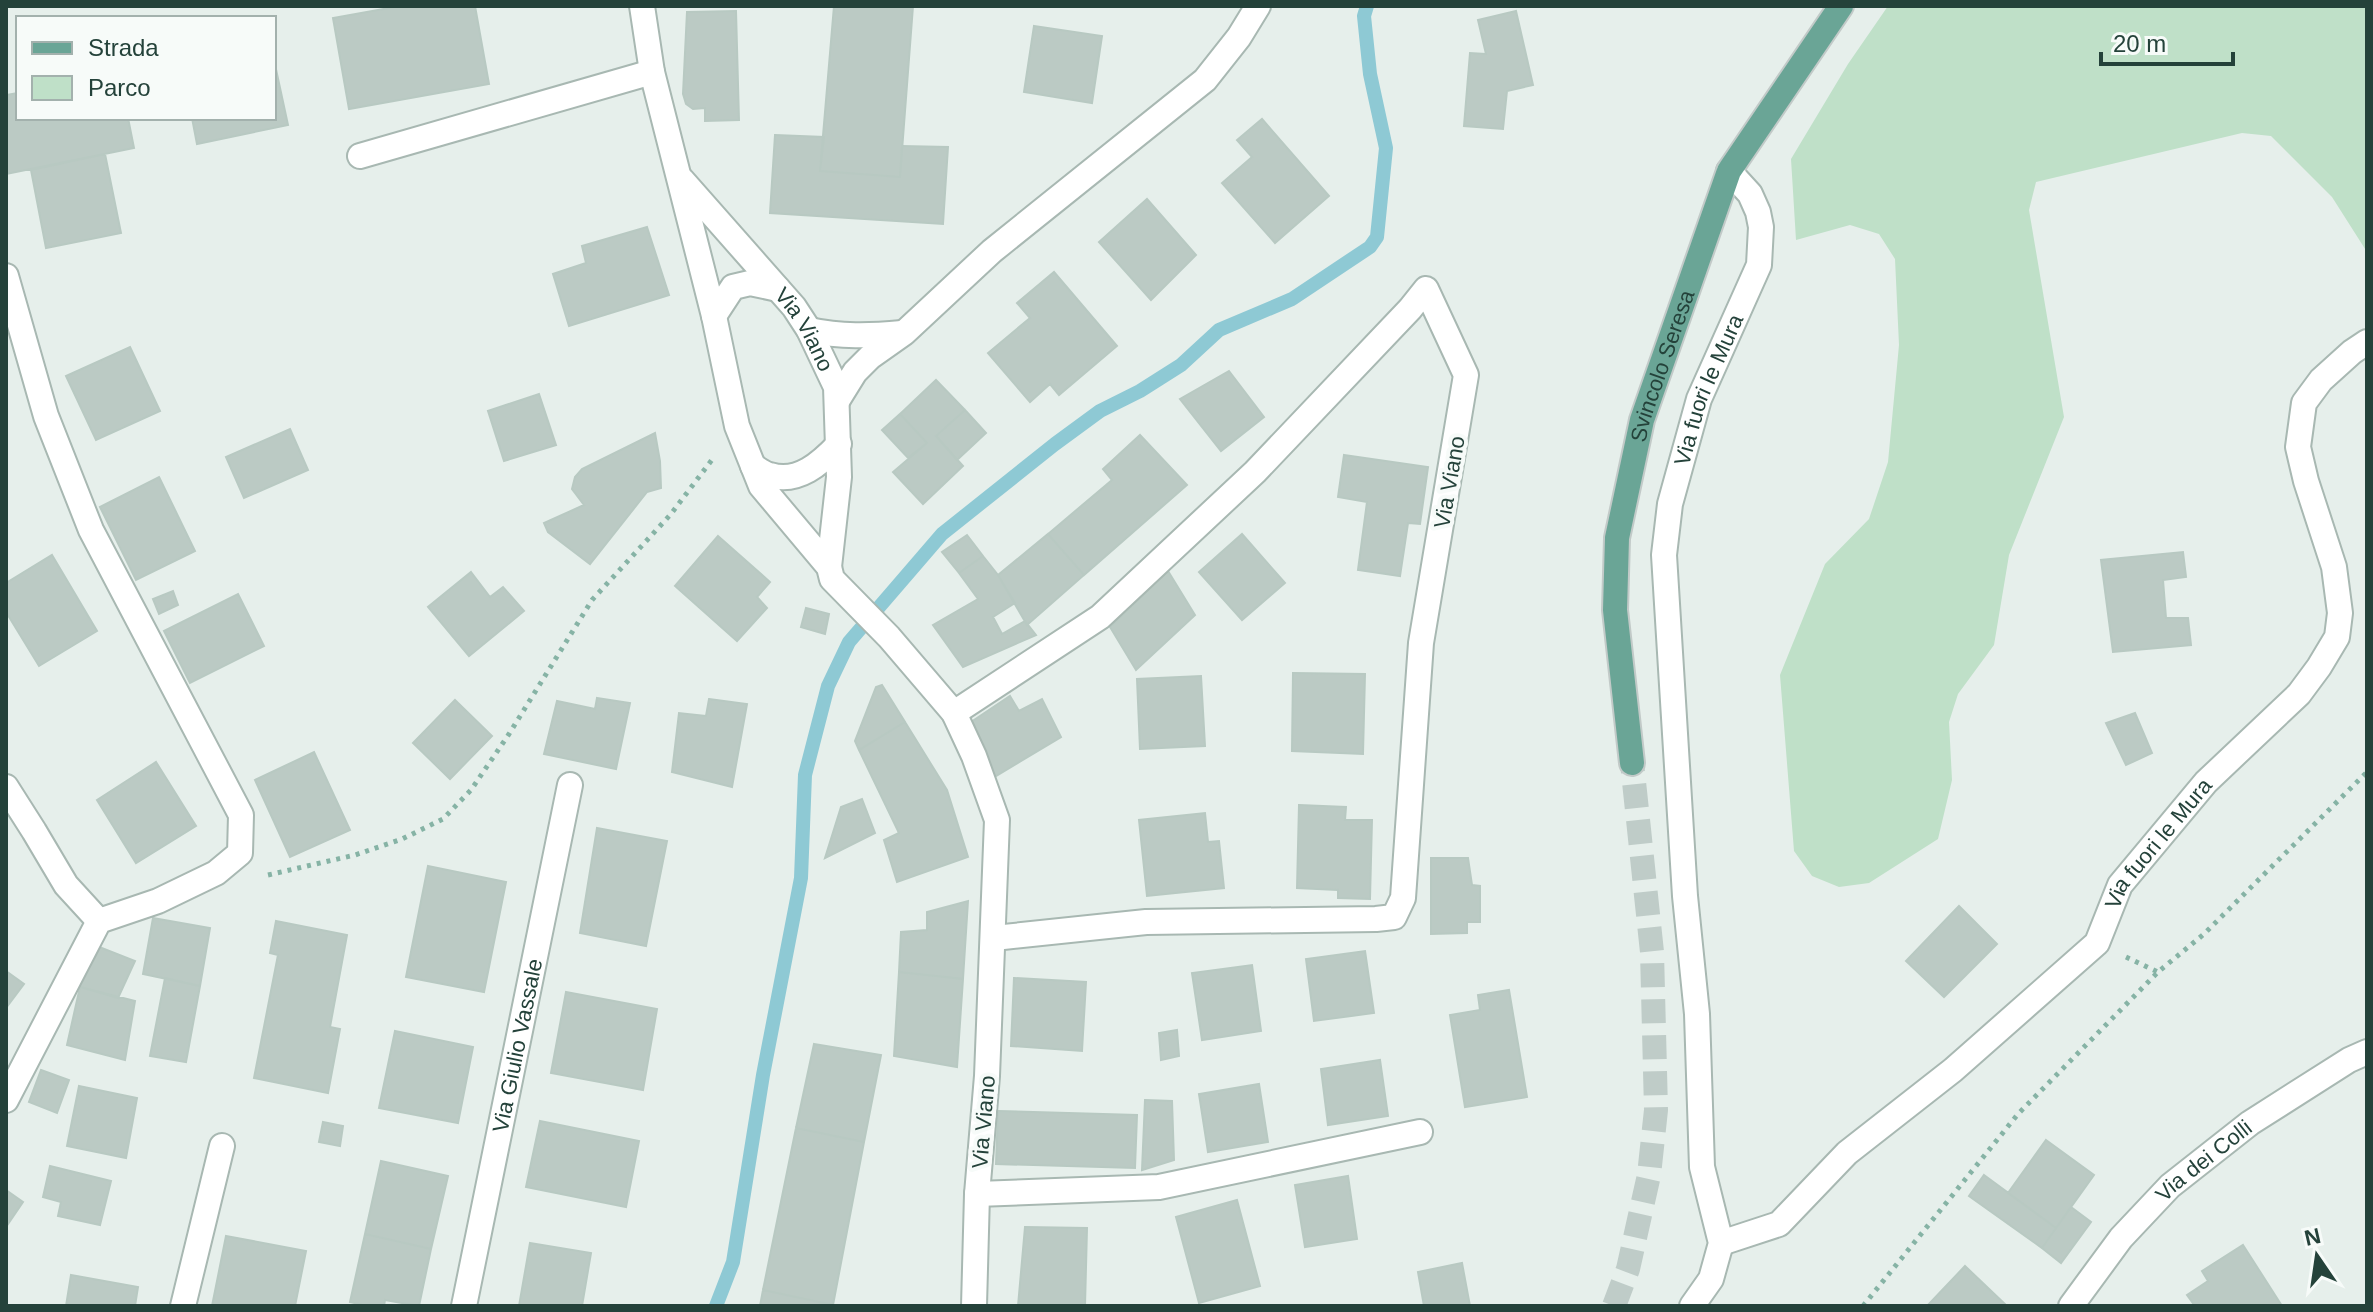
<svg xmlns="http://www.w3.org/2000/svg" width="2373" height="1312" viewBox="0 0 2373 1312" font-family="Helvetica,sans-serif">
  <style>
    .green { fill: #bfe0c8 }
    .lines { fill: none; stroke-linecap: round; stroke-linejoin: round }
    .stream { stroke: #8ec9d4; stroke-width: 14 }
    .building { fill: #bbcac4; stroke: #b8c9c2; stroke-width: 2 }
    .primary-tunnel { stroke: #bfccc8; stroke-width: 24; stroke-dasharray: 24 12; stroke-linecap: butt }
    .minor-casing { stroke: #a8b8b2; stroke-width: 28 }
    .tertiary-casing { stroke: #a8b8b2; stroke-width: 28 }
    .primary-casing { stroke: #c2cac8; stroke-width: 28 }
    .path { stroke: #86b3a5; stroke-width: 5; stroke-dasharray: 4 6; stroke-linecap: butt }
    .minor { stroke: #fff; stroke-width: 24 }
    .tertiary { stroke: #fff; stroke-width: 24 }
    .primary { stroke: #6aa596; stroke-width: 24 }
    .labels { text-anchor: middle; stroke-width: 8; stroke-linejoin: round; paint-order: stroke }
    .street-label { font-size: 22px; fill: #24423a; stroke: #f7fbf9 }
  </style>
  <rect width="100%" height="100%" fill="#e6efeb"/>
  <path class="green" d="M 1888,6 L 2367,6 L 2367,252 L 2332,197 L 2271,136 L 2242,133 L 2036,182 L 2029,210 L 2064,417 L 2009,555 L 1994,645 L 1958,694 L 1949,722 L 1952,780 L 1938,839 L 1869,883 L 1839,887 L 1812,876 L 1794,851 L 1780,675 L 1825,564 L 1869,519 L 1888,462 L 1899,345 L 1895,259 L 1879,234 L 1850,225 L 1796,240 L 1791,159 L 1848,64 Z"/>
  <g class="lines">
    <path class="stream" d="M 716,1306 L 733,1262 L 763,1075 L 801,878 L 805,775 L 828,686 L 849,642 L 942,534 L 1055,444 L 1100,411 L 1140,391 L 1181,365 L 1219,330 L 1292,299 L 1370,247 L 1377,237 L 1386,148 L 1370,74 L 1364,16 L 1367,6"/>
  </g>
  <path class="building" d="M 400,6 L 475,6 L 489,84 L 349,109 L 333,18 Z
    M 834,6 L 913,6 L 900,177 L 820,171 Z
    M 736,11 L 739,120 L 705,121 L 705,108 L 693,109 L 686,104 L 683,94 L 687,12 Z
    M 1516,11 L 1533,85 L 1507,91 L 1503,129 L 1464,126 L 1470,53 L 1486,54 L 1478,20 Z
    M 1034,26 L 1102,36 L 1092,103 L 1024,92 Z
    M 274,60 L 288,125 L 197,144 L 192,118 L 274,118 Z
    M 18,93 L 18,118 L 128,118 L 134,148 L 6,174 L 6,95 Z
    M 1262,119 L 1329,196 L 1275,243 L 1222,183 L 1252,157 L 1237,140 Z
    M 775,135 L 824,137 L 820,171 L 900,177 L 902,146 L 948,147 L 943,224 L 770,213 Z
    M 105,154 L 121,233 L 46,248 L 31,170 Z
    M 1147,199 L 1196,255 L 1151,300 L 1099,242 Z
    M 647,227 L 669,295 L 569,326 L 553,274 L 586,263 L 582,246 Z
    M 1054,272 L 1117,346 L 1059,395 L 1050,384 L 1030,402 L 988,353 L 1030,318 L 1017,303 Z
    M 130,347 L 160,411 L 96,440 L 66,376 Z
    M 1229,371 L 1264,417 L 1221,451 L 1180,399 Z
    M 936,380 L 965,410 L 936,436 L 963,466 L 923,504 L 893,472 L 927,443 L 900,414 Z
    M 539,394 L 556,445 L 504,461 L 488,411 Z
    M 965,410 L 986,433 L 957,460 L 936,436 Z
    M 900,414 L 927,443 L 908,458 L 882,430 Z
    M 290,429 L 308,470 L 244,498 L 226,457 Z
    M 655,433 L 660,461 L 661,488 L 647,492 L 590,564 L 548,532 L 544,523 L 584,505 L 572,489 L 575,477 L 582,469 Z
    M 1140,435 L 1187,485 L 1084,575 L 1048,534 L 1112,480 L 1103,469 Z
    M 1344,455 L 1428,467 L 1420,524 L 1408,523 L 1400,576 L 1358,570 L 1367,502 L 1338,497 Z
    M 159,477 L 195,551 L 136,580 L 100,507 Z
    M 1048,534 L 1084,575 L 1027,625 L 998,575 Z
    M 1242,534 L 1285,583 L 1242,620 L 1199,572 Z
    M 967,535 L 983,556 L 959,573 L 942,552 Z
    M 718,536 L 770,582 L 757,597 L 767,608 L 737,641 L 675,586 Z
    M 2183,552 L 2186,577 L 2163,580 L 2166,618 L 2188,618 L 2191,645 L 2113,652 L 2101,560 Z
    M 52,555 L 97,631 L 39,666 L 6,612 L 6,583 Z
    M 983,556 L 998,575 L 1015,603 L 993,617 L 1002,634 L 1025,621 L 1036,635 L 963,667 L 933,625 L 978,599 L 959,573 Z
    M 1168,571 L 1195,615 L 1136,670 L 1110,627 Z
    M 471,572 L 490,597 L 503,587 L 524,611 L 469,656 L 428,607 Z
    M 173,591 L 178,605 L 159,614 L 153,599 Z
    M 238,594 L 264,646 L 190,683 L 164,631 Z
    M 806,608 L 829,614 L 825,634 L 801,627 Z
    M 1293,673 L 1365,674 L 1363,754 L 1292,751 Z
    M 1201,676 L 1205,746 L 1140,749 L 1137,679 Z
    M 882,685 L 905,722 L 859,750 L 855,741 L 876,687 Z
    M 1010,696 L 1019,711 L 1042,699 L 1061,737 L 991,779 L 965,726 Z
    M 597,698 L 630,703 L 616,769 L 544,754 L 557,701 L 595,709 Z
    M 709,699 L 747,704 L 732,787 L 672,772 L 679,713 L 706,716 Z
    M 455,700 L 492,736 L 450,779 L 413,743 Z
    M 2135,713 L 2152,753 L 2126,765 L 2106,723 Z
    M 905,722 L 947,790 L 968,857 L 897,882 L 884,840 L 899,833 L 859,750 Z
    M 314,752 L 350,830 L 290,857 L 255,780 Z
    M 156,762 L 196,826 L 136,863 L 97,800 Z
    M 862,799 L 875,833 L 825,858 L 841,807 Z
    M 1299,805 L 1346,807 L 1345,820 L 1372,820 L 1370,899 L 1338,898 L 1338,890 L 1297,888 Z
    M 1205,813 L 1208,842 L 1219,841 L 1224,888 L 1147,896 L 1139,820 Z
    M 597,828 L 667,841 L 646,946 L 580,933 Z
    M 1431,858 L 1468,858 L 1472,885 L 1480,886 L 1480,922 L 1467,922 L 1467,933 L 1431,934 Z
    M 428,866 L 506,882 L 484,992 L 406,977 Z
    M 968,901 L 963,979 L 899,972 L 901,932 L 927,930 L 927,912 Z
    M 1959,906 L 1997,944 L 1944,997 L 1906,961 Z
    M 153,918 L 210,928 L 200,986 L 143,974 Z
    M 276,921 L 347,935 L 330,1027 L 340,1029 L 328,1093 L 254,1078 L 278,955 L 270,953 Z
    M 89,943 L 135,961 L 118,998 L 80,987 L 74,978 Z
    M 1365,951 L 1374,1013 L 1314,1021 L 1306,959 Z
    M 1252,965 L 1261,1031 L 1202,1040 L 1192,973 Z
    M 6,971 L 24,984 L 6,1008 Z
    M 899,972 L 963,979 L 957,1067 L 894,1056 Z
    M 165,978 L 200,986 L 186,1062 L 150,1056 Z
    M 1014,978 L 1086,982 L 1082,1051 L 1011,1046 Z
    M 80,987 L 135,1001 L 125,1060 L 67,1045 Z
    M 1509,990 L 1527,1097 L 1465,1107 L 1450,1015 L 1480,1010 L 1478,995 Z
    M 566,992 L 657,1009 L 643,1090 L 551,1073 Z
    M 1177,1030 L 1179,1056 L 1161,1060 L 1159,1033 Z
    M 395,1031 L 473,1047 L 458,1123 L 379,1108 Z
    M 814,1044 L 881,1055 L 864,1142 L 796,1128 Z
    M 1380,1060 L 1388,1116 L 1328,1125 L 1321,1069 Z
    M 41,1070 L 69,1080 L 57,1113 L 29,1102 Z
    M 1259,1084 L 1268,1142 L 1208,1152 L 1199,1094 Z
    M 79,1086 L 137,1098 L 126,1158 L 67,1146 Z
    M 1145,1100 L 1172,1101 L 1174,1160 L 1142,1170 Z
    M 998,1111 L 1137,1115 L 1135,1168 L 996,1164 Z
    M 540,1121 L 639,1141 L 626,1207 L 526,1187 Z
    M 323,1122 L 343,1126 L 340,1146 L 319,1142 Z
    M 796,1128 L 864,1142 L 833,1305 L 763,1290 Z
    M 2046,1140 L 2094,1175 L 2056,1228 L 2008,1193 Z
    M 381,1161 L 448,1176 L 431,1249 L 365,1234 Z
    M 50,1166 L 111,1181 L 100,1225 L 58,1216 L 61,1202 L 43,1197 Z
    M 1984,1175 L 2056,1228 L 2042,1248 L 1969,1196 Z
    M 1348,1176 L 1357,1239 L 1305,1247 L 1295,1185 Z
    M 6,1190 L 23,1202 L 6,1227 Z
    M 1237,1200 L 1260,1286 L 1199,1303 L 1176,1217 Z
    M 2071,1207 L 2091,1222 L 2061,1263 L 2042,1248 Z
    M 1025,1227 L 1087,1228 L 1085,1306 L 1018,1306 Z
    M 365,1234 L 431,1249 L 419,1306 L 385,1300 L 384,1306 L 367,1306 L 350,1302 Z
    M 226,1236 L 306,1251 L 295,1306 L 212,1306 Z
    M 530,1243 L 591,1253 L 582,1306 L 519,1306 Z
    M 2243,1245 L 2282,1306 L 2195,1306 L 2187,1295 L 2208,1281 L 2202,1271 Z
    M 1462,1263 L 1470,1306 L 1424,1306 L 1418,1272 Z
    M 1965,1266 L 2007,1306 L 1927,1306 Z
    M 71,1275 L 138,1287 L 135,1306 L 66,1306 Z
    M 763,1290 L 833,1305 L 833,1306 L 760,1306 Z"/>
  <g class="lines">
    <path class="primary-tunnel" d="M 1614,1306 L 1628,1269 L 1649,1175 L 1656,1110 L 1652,952 L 1632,763"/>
    <defs>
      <g id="minor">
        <path d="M 642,6 L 652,72 L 714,316 L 737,426 L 761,486 L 829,567 L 832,579 L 889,637 L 954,713 L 974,756 L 997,820 L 987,1076 L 977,1194 L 974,1306"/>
        <path d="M 360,156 L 652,72"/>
        <path id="s1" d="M 682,180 L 794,307 L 809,330 L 836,387 L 839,477 L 829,567"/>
        <path d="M 6,276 L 46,416 L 91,530 L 241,815 L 240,853 L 216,873 L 158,901 L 99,921 L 6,1100"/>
        <path d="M 714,316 L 733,287 L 750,283 L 778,289"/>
        <path d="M 809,330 C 841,337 870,336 902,333"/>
        <path d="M 837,401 L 855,372 L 870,357 L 904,333 L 992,251 L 1205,80 L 1239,37 L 1258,6"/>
        <path d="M 753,466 C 758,469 764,474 770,475 C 798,484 821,463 839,444"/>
        <path d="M 954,713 L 1100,617 L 1255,472 L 1410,309 L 1426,289 L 1466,375 L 1421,643 L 1403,898 L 1394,917 L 1376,919 L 1146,922 L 994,938"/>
        <path d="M 6,787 L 34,831 L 66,885 L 99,921"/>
        <path d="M 977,1194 L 1159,1187 L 1420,1132"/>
        <path id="s2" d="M 1721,1243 L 1779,1224 L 1847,1153 L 1953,1070 L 2097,943 L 2120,885 L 2206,782 L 2299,694 L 2319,667 L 2337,637 L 2340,613 L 2334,567 L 2306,481 L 2298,447 L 2304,403 L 2321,380 L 2352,352 L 2367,342"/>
        <path d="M 183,1306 L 222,1146"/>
        <path id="s3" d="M 464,1306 L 570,785"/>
        <path id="s4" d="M 1692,1306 L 1711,1279 L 1721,1243 L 1702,1167 L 1697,1014 L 1685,896 L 1664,555 L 1670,504 L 1699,399 L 1759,265 L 1761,227 L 1758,212 L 1750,194 L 1729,171"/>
      </g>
      <g id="tertiary">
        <path id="s5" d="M 2071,1306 L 2121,1238 L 2170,1186 L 2250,1123 L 2349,1060 L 2367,1052"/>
      </g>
      <g id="primary">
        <path id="s6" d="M 1632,763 L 1615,610 L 1617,538 L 1642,420 L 1729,171 L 1841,6"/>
      </g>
    </defs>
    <use href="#minor" class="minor-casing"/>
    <use href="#tertiary" class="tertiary-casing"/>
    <use href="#primary" class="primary-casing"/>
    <path class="path" d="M 268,875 L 355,855 L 402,839 L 443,819 L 471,790 L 509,734 L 592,600 L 671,514 L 714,457
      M 2126,957 L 2158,972
      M 1863,1306 L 2018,1114 L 2158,972 L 2204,934 L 2367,772"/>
    <use href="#minor" class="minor"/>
    <use href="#tertiary" class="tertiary"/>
    <use href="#primary" class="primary"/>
  </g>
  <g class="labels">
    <g class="street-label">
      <text dy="8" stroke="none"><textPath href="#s1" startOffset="194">Via Viano</textPath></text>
      <text dy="8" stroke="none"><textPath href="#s6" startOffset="404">Svincolo Seresa</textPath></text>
      <text dy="8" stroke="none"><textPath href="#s4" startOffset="934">Via fuori le Mura</textPath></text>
      <text transform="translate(1449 482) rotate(-80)" y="8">Via Viano</text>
      <text dy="8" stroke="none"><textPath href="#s2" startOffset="604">Via fuori le Mura</textPath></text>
      <text dy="8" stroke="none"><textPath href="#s3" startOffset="266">Via Giulio Vassale</textPath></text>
      <text transform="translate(983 1122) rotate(-85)" y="8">Via Viano</text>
      <text dy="8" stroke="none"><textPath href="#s5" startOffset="198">Via dei Colli</textPath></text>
    </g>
  </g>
  <rect width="2373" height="1312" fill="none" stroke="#24423a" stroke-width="16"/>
  <rect x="16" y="16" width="260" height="104" fill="#f7fbf9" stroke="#a3b1ad" stroke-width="2"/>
  <rect x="32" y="42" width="40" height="12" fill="#6aa596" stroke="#a3b1ad" stroke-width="2"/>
  <text x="88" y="56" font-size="24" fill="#24423a">Strada</text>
  <rect x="32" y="76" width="40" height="24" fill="#bfe0c8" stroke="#a3b1ad" stroke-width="2"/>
  <text x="88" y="96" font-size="24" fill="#24423a">Parco</text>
  <g transform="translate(2317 1256) rotate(347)" stroke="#f7fbf9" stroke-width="6" paint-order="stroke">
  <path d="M0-6L14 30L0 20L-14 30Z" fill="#24423a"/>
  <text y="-12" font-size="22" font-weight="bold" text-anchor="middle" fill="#24423a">N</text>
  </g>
  <path d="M2101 52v12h132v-12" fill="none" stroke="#24423a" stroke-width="4"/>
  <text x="2113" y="52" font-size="24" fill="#24423a" stroke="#f7fbf9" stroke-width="6" paint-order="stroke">20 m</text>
</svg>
